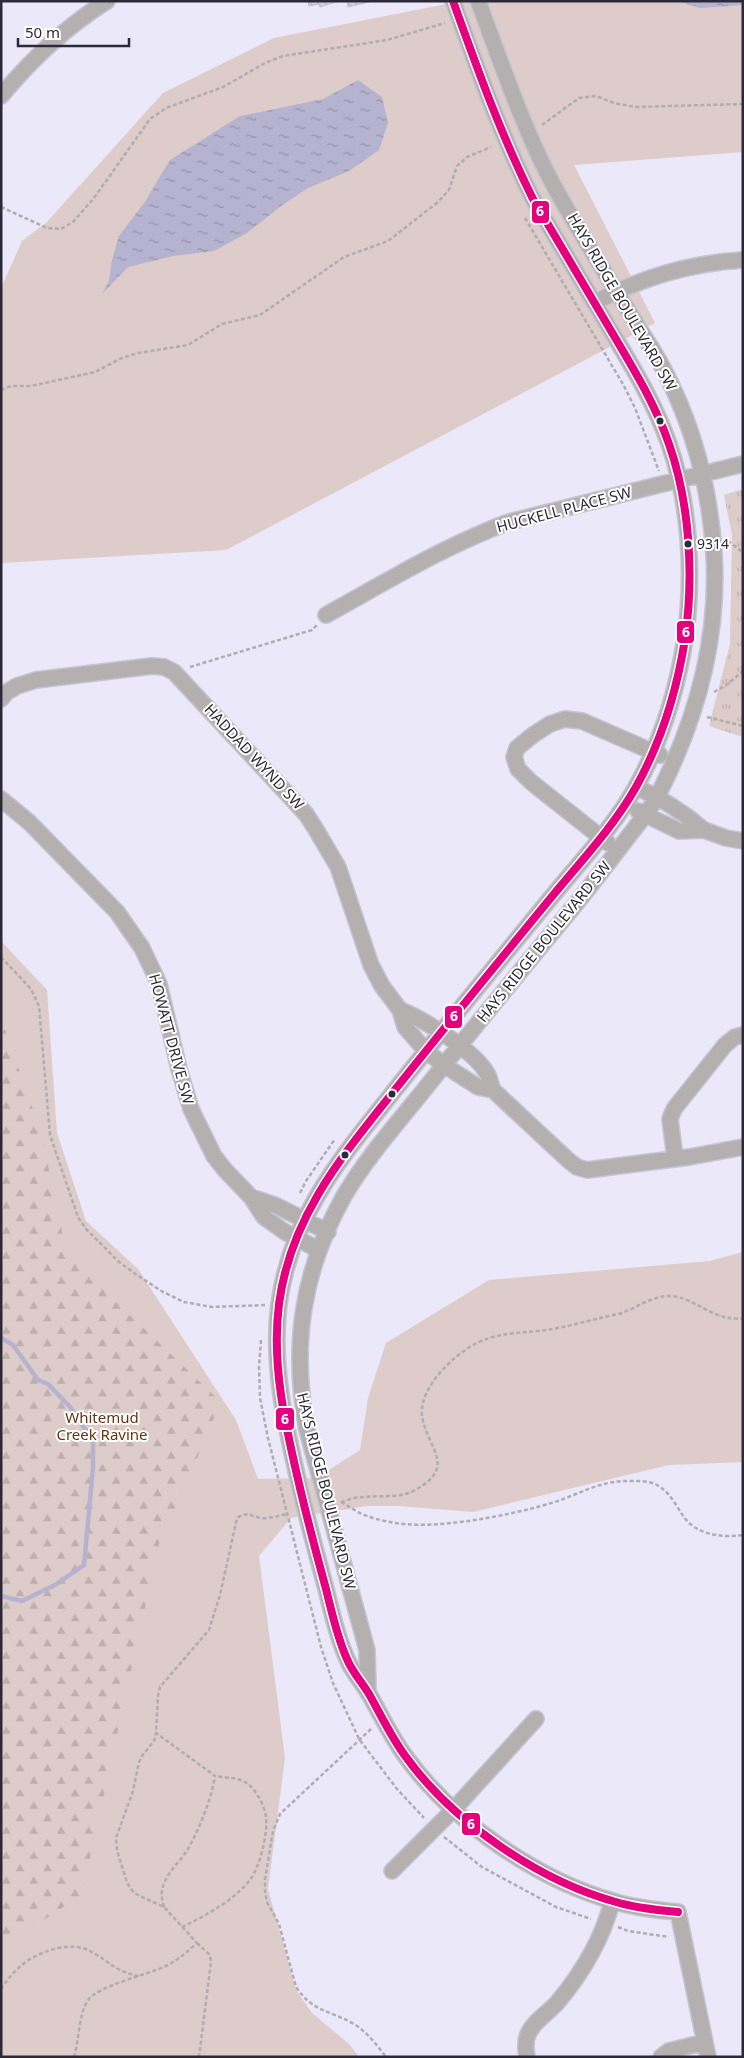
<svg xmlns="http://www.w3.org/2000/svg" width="744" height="2058" viewBox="0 0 744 2058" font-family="'Noto Sans',sans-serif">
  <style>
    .grass { fill: #ddccc9 }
    .forest { fill: url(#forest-firs) }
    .park { fill: url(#park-tufts) }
    .water { fill: url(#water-ripples) }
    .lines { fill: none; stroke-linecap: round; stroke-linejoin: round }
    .stream { stroke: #b6b3d0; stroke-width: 4.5 }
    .building { fill: url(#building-back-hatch); stroke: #c1c0ce }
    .minor-casing { stroke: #c5c4d1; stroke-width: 18 }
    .path { stroke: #b0acb1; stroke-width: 2.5; stroke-dasharray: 4 2.5; stroke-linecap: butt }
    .minor { stroke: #b4b0b0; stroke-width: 15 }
    .bus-1-casing { stroke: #fff; stroke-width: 11 }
    .bus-1 { stroke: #e5007d; stroke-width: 8 }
    .bus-dot { fill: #2c2a38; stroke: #fff; stroke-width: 2 }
    .labels { text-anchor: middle; stroke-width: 4; stroke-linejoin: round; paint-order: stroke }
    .bus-label { font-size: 14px; fill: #2c2a38; stroke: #fff; text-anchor: start }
    .street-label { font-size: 15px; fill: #2c2a38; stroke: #fff }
    .park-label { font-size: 15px; fill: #633610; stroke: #fff }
    .line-badge { stroke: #fff; stroke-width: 2 }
    .badge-label { font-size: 14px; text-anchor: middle; font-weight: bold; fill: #fff }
  </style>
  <defs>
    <pattern id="forest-firs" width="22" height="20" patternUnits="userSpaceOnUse" patternTransform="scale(1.25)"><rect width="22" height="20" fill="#ddccc9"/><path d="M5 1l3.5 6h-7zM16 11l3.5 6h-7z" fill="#beafad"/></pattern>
    <pattern id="park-tufts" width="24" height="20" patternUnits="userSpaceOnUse" patternTransform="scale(1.25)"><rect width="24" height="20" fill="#ddccc9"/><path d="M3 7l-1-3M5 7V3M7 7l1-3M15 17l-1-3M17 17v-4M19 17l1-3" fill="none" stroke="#beafad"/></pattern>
    <pattern id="water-ripples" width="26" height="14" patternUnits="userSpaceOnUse" patternTransform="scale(1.25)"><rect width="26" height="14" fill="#b6b3d0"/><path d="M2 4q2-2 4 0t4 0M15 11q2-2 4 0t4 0" fill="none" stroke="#9492aa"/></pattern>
    <pattern id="building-back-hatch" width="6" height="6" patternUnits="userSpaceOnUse" patternTransform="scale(1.25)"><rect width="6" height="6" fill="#d1d0de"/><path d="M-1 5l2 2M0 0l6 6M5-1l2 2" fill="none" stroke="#b4b3bf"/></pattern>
  </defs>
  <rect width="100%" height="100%" fill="#eae8f9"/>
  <path class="grass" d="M 462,1 L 743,1 L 743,152 L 574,165 L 655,323 L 226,550 L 1,563 L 1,288 L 22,241 L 46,223 L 163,93 L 274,38 Z
    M 1,941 L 47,990 L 57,1133 L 86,1221 L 138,1269 L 236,1420 L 258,1479 L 316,1478 L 360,1450 L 368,1398 L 386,1343 L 489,1280 L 710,1261 L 743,1252 L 743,1462 L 669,1465 L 473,1512 L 399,1506 L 367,1506 L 291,1518 L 259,1556 L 285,1758 L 268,1889 L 296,1990 L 312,2013 L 349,2044 L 359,2057 L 1,2057 Z"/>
  <path class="forest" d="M 1,1018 L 41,1132 L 67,1255 L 221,1402 L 174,1512 L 164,1521 L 82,1895 L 1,1948 Z"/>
  <path class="park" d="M 743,489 L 743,737 L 709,726 L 730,644 L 732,535 L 724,495 Z"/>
  <path class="water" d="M 678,1 L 743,1 L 743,5 L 700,8 Z
    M 358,80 L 382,97 L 388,123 L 379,150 L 349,171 L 308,188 L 281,206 L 247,233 L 214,251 L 173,256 L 128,267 L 102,294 L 109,281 L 112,260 L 119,236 L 144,203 L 170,160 L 240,116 L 323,99 Z"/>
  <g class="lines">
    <path class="stream" d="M 1,1338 L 13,1345 L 38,1380 L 48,1384 L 70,1407 L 93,1441 L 93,1468 L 84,1565 L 55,1585 L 22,1601 L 1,1596"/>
  </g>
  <path class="building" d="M 308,1 L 339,1 L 320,7 L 319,4 L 309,6 Z
    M 347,1 L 373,1 L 348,7 Z"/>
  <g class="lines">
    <defs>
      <path id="minor" d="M 453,1 C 477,68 501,135 533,199 C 558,241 582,282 607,324 C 630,363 654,401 669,444 C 690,504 694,576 685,639 C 677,690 661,742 636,787 C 614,826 582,860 554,894 C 499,961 444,1028 390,1096 C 339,1160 290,1219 279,1304 C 271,1366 286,1428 300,1488 C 308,1522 317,1556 326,1589 C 332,1613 337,1637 347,1659 C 352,1672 362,1682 369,1694 C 381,1715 391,1737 406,1757 C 453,1822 539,1881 616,1902 C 636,1908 657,1910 678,1912 L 708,2057
        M 1,96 C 31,60 67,26 107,1
        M 594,303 C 640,278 691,263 743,260
        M 326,615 C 386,582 444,546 509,522 L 743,464
        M 1,699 L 7,692 L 17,686 L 36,680 L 152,666 L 164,667 L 174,672 L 306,814 L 315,828 L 338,867 L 371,965 L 382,986 L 400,1010 L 405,1027 L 426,1051 L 444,1065 L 478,1087 L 493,1090 L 568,1160 L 577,1167 L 587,1170 L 689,1157 L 743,1147
        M 636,787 C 661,798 683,812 704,830 L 679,831 L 638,811
        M 1,799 L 30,823 L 117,912 L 142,948 L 159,984 L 179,1069 L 191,1109 L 214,1156 L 225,1170 L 251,1197 L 264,1217 L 285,1232 L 319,1250
        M 704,830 L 726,838 L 743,841
        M 608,843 L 531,782 L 518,769 L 514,757 L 517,748 L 533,735 L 550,724 L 565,719 L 582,721 L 660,755
        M 400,1010 C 424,1019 476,1052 488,1075 C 490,1080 491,1085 493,1090
        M 675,1158 L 670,1119 L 674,1109 L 725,1045 L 735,1037 L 743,1035
        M 251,1197 L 277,1206 L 328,1232
        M 368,1693 L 367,1650 L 307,1430 C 291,1346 302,1271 344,1196 C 368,1155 402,1118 432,1080 C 479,1021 527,963 575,905 C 592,884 608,863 625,841 C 636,826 649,812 658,795 C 696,721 719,638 714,554 C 710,490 693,425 663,368 C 655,352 643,336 634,320 C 607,276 580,233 555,188 C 523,129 502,64 478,1
        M 392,1871 L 454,1809 L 536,1719
        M 527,2057 C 526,2051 525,2043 527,2037 C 531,2023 548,2013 557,2003 C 583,1972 602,1940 612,1902
        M 661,2057 L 669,2051 L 705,2042"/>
    </defs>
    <use href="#minor" class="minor-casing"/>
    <path class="path" d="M 542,125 L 579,98 L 596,96 L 614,103 L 635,107 L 743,104
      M 1,207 L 47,228 L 61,229 L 73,222 L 94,198 L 150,119 L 166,108 L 223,87 L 267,62 L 283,56 L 387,40 L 445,23
      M 525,218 L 624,386 L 635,408 L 659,471
      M 1,390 L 11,386 L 31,386 L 95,372 L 122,358 L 138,353 L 188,345 L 222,324 L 260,315 L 344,257 L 388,241 L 438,202 L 449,190 L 457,166 L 467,157 L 491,147
      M 728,541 L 740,550 L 743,555
      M 190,667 L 312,630 L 317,625
      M 714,692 L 728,684 L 743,671
      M 707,717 L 743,726
      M 1,957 L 31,989 L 39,1006 L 50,1135 L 78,1217 L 86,1229 L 118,1261 L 134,1273 L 163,1292 L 184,1302 L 212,1307 L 265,1305
      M 300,1193 L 306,1181 L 335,1139
      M 261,1340 L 259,1366 L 260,1398 L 268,1438 L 321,1647 L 333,1683 L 359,1739 L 397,1789 L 424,1818
      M 341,1502 C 348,1500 355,1497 363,1497 C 381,1495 399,1499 415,1490 C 459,1466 426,1448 422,1415 C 419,1388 454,1354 477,1343 C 499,1332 523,1333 547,1330 C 571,1326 594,1319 618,1314 C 636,1309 652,1295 671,1296 C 696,1298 716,1323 743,1318
      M 341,1502 C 347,1505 352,1509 358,1512 C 367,1517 379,1520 390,1522 C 431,1531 507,1516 548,1504 C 574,1497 596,1482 624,1481 C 634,1481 648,1480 657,1485 C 670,1492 676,1506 684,1517 C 696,1535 723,1538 743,1535
      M 371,1729 L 280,1814 L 273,1831 L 265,1879 L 265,1891 L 267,1902 L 279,1924 L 296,1987 C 313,2012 329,2010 354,2024 C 367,2032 376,2044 386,2057
      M 444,1837 L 482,1867 L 556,1907 L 591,1919
      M 164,1907 C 162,1899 160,1892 164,1884 C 168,1871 181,1861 188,1849 C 200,1827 211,1800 215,1776 L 156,1733 L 158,1696 L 160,1687 L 209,1630 L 220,1595 L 237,1518 C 248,1511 250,1516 261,1518 C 269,1519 278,1516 287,1514
      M 182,1927 C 205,1916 233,1901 250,1880 C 260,1867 268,1833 266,1817 C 265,1807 257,1791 248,1784 C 240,1777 225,1778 215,1776
      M 618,1927 L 628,1931 L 669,1937
      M 197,1943 L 210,1955 L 211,1962 L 199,2057
      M 1,1989 C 7,1980 14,1971 22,1965 C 37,1952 69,1941 88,1950 C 108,1960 115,1972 139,1976
      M 74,2057 C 79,2041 79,2013 88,2000 C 98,1986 149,1974 166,1966 C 178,1960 187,1952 197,1943 L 164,1907 L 134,1893 L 127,1883 L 117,1850 L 116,1838 L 133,1791 L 139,1762 L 142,1756 L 154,1741 L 156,1733"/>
    <use href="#minor" class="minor"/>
    <defs>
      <path id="bus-1" d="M 453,1 C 477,68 501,135 533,199 C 558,241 582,282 607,324 C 630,363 654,401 669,444 C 690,504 694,576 685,639 C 677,690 661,742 636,787 C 614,826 582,860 554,894 C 499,961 444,1028 390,1096 C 339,1160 290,1219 279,1304 C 271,1366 286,1428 300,1488 C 308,1522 317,1556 326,1589 C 332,1613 337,1637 347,1659 C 352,1672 362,1682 369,1694 C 381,1715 391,1737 406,1757 C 453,1822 539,1881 616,1902 C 636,1908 657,1910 678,1912"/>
    </defs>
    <use href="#bus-1" class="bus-1-casing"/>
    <use href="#bus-1" class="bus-1"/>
  </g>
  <g class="bus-dot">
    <circle cx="660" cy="421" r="4.5"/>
    <circle cx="688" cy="544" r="4.5"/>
    <circle cx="392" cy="1094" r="4.5"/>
    <circle cx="345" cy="1155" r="4.5"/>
  </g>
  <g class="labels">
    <g class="bus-label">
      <text x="697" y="549">9314</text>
    </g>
    <g class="street-label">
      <text transform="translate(622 302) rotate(60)" y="5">HAYS RIDGE BOULEVARD SW</text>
      <text transform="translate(564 510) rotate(-15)" y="5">HUCKELL PLACE SW</text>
      <text transform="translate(254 757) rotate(47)" y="5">HADDAD WYND SW</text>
      <text transform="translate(544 942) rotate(-51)" y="5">HAYS RIDGE BOULEVARD SW</text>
      <text transform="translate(171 1039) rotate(75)" y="5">HOWATT DRIVE SW</text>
      <text transform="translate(326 1491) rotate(76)" y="5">HAYS RIDGE BOULEVARD SW</text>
    </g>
    <g class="park-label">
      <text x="102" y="1423">Whitemud<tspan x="102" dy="17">Creek Ravine</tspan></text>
    </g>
  </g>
  <g class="line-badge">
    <rect x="531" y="200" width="19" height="24" rx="5" fill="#e5007d"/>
    <rect x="676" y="620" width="19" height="24" rx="5" fill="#e5007d"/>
    <rect x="444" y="1005" width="19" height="24" rx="5" fill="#e5007d"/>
    <rect x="275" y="1407" width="20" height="24" rx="5" fill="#e5007d"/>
    <rect x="461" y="1812" width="20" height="24" rx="5" fill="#e5007d"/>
  </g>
  <g class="badge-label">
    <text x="540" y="216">6</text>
    <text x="686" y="637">6</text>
    <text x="454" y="1021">6</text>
    <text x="285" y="1424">6</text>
    <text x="471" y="1829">6</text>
  </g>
  <rect width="744" height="2058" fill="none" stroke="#2c2a38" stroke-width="5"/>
  <path d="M18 38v8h111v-8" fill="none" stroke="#2c2a38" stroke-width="2.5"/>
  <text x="25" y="38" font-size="15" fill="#2c2a38" stroke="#ffffff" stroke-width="4" paint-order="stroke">50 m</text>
</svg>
